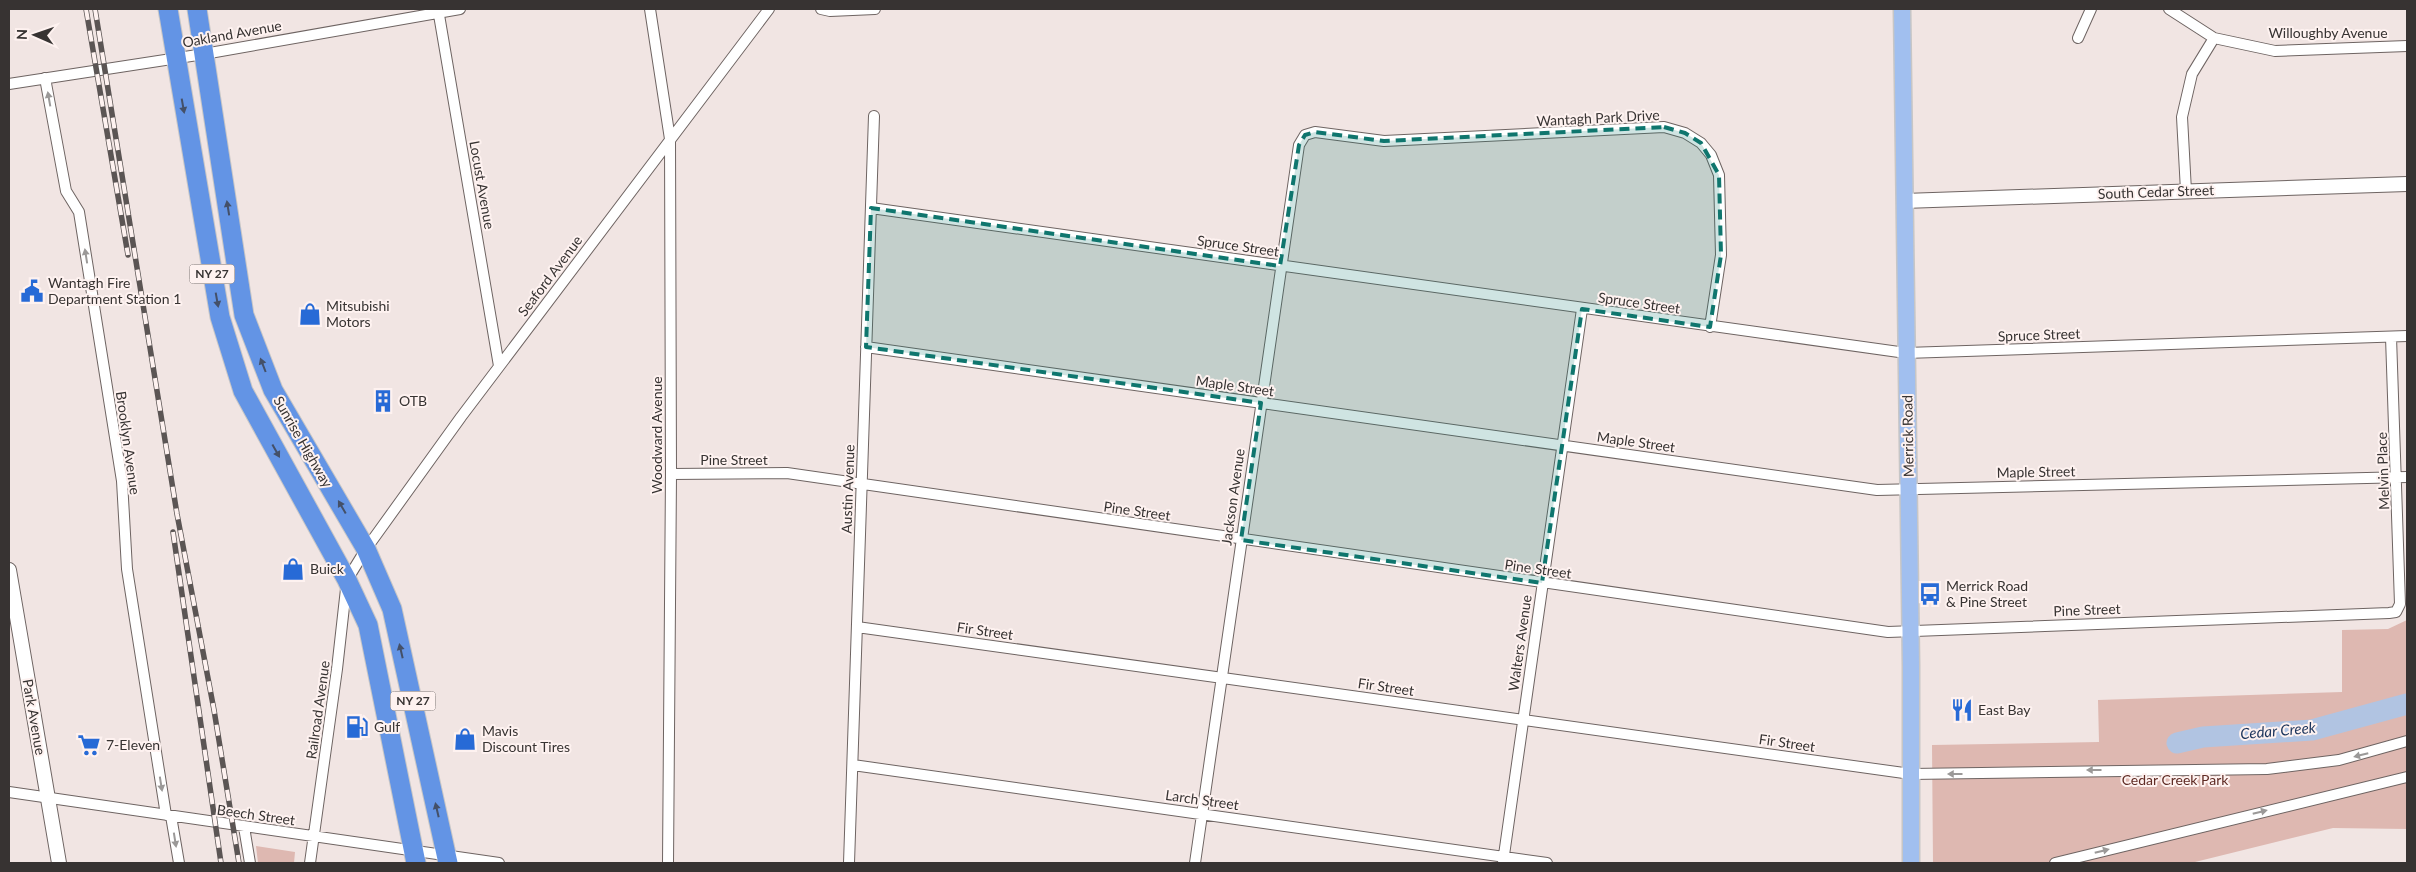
<svg xmlns="http://www.w3.org/2000/svg" width="2416" height="872" viewBox="0 0 2416 872" font-family="Lato,sans-serif">
  <style>
    .green { fill: #deb8b1 }
    .lines { fill: none; stroke-linecap: round; stroke-linejoin: round }
    .river { stroke: #b1c4e2; stroke-width: 21 }
    .street-casing { stroke: #6e6462; stroke-width: 12 }
    .secondary-casing { stroke: #6e6462; stroke-width: 16 }
    .primary-casing { stroke: #c7c6c6; stroke-width: 19 }
    .highway-casing { stroke: #c7c6c6; stroke-width: 21 }
    .street { stroke: #fff; stroke-width: 10 }
    .secondary { stroke: #fff; stroke-width: 14 }
    .primary { stroke: #a1bfef; stroke-width: 16 }
    .highway { stroke: #6394e5; stroke-width: 19 }
    .rail-casing { stroke: #5b5554; stroke-width: 5.5 }
    .rail { stroke: #fef2f0; stroke-width: 4; stroke-dasharray: 11; stroke-linecap: butt }
    .oneway { fill: #9b9998 }
    .oneway2 { fill: #445068 }
    .marked { fill: #0f766e; fill-opacity: 0.2; stroke: #0f766e; stroke-width: 4; stroke-dasharray: 10 6; stroke-linejoin: round }
    .labels { text-anchor: middle; stroke-width: 4; stroke-linejoin: round; paint-order: stroke }
    .shield { fill: #fef2f0; stroke: #736c6b; stroke-width: 1 }
    .shield-label { font-size: 12px; font-weight: bold; fill: #373332 }
    .street-label { font-size: 14px; fill: #373332; stroke: #fef2f0 }
    .poi-label { font-size: 14px; fill: #373332; stroke: #fef2f0; text-anchor: start }
    .park-label { font-size: 14px; fill: #5f2b24; stroke: #fef2f0 }
    .water-label { font-size: 15px; font-style: italic; fill: #1a335b; stroke: #fef2f0 }
  </style>
  <rect width="100%" height="100%" fill="#f1e5e3"/>
  <path class="green" d="M 2407,620 L 2407,829 L 2333,828 L 2191,863 L 1933,863 L 1932,745 L 2099,742 L 2098,700 L 2342,692 L 2342,630 L 2388,629 Z
    M 256,846 L 295,852 L 294,863 L 258,863 Z"/>
  <g class="lines">
    <path class="river" d="M 2177,743 L 2203,737 L 2312,730 L 2407,704"/>
    <defs>
      <path id="street" d="M 438,9 L 499,366
        M 650,9 L 670,139 L 671,474 L 668,863
        M 821,9 L 830,11 L 875,9
        M 2169,9 L 2214,38 L 2275,51 L 2407,46
        M 2078,38 L 2091,9
        M 45,78 L 66,191 L 79,212 L 122,481 L 127,569 L 166,815
        M 9,84 L 204,54 L 460,9
        M 2186,191 L 2182,117 L 2192,74 L 2214,38
        M 871,208 L 1906,353 L 2407,336
        M 866,347 L 1877,490 L 2407,477
        M 671,474 L 787,473 L 1888,632 L 2389,613 L 2396,612 L 2400,604 L 2391,337
        M 857,627 L 1911,774 L 2267,769 L 2339,760 L 2407,741
        M 853,765 L 1547,863
        M 9,792 L 499,863
        M 171,816 L 179,863
        M 244,827 L 250,863
        M 1503,862 L 1582,309
        M 310,863 L 337,669 L 347,580 L 366,549 L 461,417 L 769,9
        M 849,863 L 874,116
        M 1195,863 L 1299,145 L 1305,135 L 1315,132 L 1384,141 L 1664,127 L 1685,133 L 1701,143 L 1711,155 L 1719,175 L 1721,255 L 1710,327
        M 2055,863 L 2407,777"/>
      <path id="secondary" d="M 1904,201 L 2407,184
        M 9,570 L 59,863"/>
      <path id="primary" d="M 1902,9 L 1911,666 L 1911,863"/>
      <path id="highway" d="M 168,9 L 220,317 L 243,391 L 347,580 L 368,625 L 416,863
        M 197,9 L 244,315 L 273,390 L 366,549 L 392,609 L 448,863"/>
    </defs>
    <use href="#street" class="street-casing"/>
    <use href="#secondary" class="secondary-casing"/>
    <use href="#primary" class="primary-casing"/>
    <use href="#highway" class="highway-casing"/>
    <use href="#street" class="street"/>
    <use href="#secondary" class="secondary"/>
    <use href="#primary" class="primary"/>
    <use href="#highway" class="highway"/>
    <defs>
      <path id="rail" d="M 86,9 L 128,255
        M 95,9 L 177,514 L 214,710 L 239,863
        M 173,532 L 221,863"/>
    </defs>
    <use href="#rail" class="rail-casing"/>
    <use href="#rail" class="rail"/>
  </g>
  <defs><path id="oneway-solid" d="M-6-.8H1V-3.2L6.5 0L1 3.2V.8H-6Z" transform="scale(1.25)"/></defs>
  <g class="oneway">
    <use href="#oneway-solid" transform="translate(49 99) rotate(-100)"/>
    <use href="#oneway-solid" transform="translate(86 256) rotate(-99)"/>
    <use href="#oneway-solid" transform="translate(2361 755) rotate(166)"/>
    <use href="#oneway-solid" transform="translate(2094 770) rotate(180)"/>
    <use href="#oneway-solid" transform="translate(1955 774) rotate(-180)"/>
    <use href="#oneway-solid" transform="translate(161 784) rotate(81)"/>
    <use href="#oneway-solid" transform="translate(2260 812) rotate(-14)"/>
    <use href="#oneway-solid" transform="translate(175 840) rotate(81)"/>
    <use href="#oneway-solid" transform="translate(2102 851) rotate(-14)"/>
  </g>
  <g class="oneway2">
    <use href="#oneway-solid" transform="translate(183 106) rotate(80)"/>
    <use href="#oneway-solid" transform="translate(228 208) rotate(-99)"/>
    <use href="#oneway-solid" transform="translate(217 300) rotate(80)"/>
    <use href="#oneway-solid" transform="translate(263 365) rotate(-111)"/>
    <use href="#oneway-solid" transform="translate(276 451) rotate(61)"/>
    <use href="#oneway-solid" transform="translate(342 507) rotate(-120)"/>
    <use href="#oneway-solid" transform="translate(401 651) rotate(-103)"/>
    <use href="#oneway-solid" transform="translate(437 810) rotate(-103)"/>
  </g>
  <path class="marked" d="M 1664,127 L 1685,133 L 1701,143 L 1719,175 L 1721,255 L 1710,327 L 1582,309 L 1542,583 L 1241,540 L 1261,403 L 866,347 L 871,208 L 1280,266 L 1299,145 L 1305,135 L 1315,132 L 1384,141 Z"/>
  <defs>
    <symbol id="civic-bare" viewBox="-9 -9 18 18"><path d="M-.6-6.5H3V-4.5H.6V-3L4-1V1h2V6H-6V1h2V-1L-.6-3ZM-1.2 2.5V6h2.4V2.5Z" fill="#276ad6" stroke="#fef2f0" stroke-width="2.5" paint-order="stroke"/></symbol>
    <symbol id="shop-bare" viewBox="-9 -9 18 18"><path d="M-5-2.5h2.3a2.7 3.5 0 0 1 5.4 0H5L5.5 6h-11ZM-1.5-2.5h3a1.5 2.3 0 0 0-3 0Z" fill="#276ad6" stroke="#fef2f0" stroke-width="2.5" paint-order="stroke"/></symbol>
    <symbol id="building-bare" viewBox="-9 -9 18 18"><path d="M-4-6H4V6H1V3H-1V6H-4ZM-2.5-4.3h1.7v1.8h-1.7ZM.8-4.3h1.7v1.8H.8ZM-2.5-1h1.7V.8h-1.7ZM.8-1h1.7V.8H.8Z" fill="#276ad6" stroke="#fef2f0" stroke-width="2.5" paint-order="stroke"/></symbol>
    <symbol id="bus-bare" viewBox="-9 -9 18 18"><path d="M-5-6H5V4H4V6H2V4H-2V6H-4V4H-5ZM-3.5-4V0h7V-4ZM-3.5 1.2v1.5H-2V1.2ZM2 1.2v1.5H3.5V1.2Z" fill="#276ad6" stroke="#fef2f0" stroke-width="2.5" paint-order="stroke"/></symbol>
    <symbol id="restaurant-bare" viewBox="-9 -9 18 18"><path d="M-5-6h1v4h1v-4h1v4h1v-4h1v5L-1.5 .5V6h-2V.5L-5-1ZM5-6V6H3V1.5H1.5Q1.5-4 5-6Z" fill="#276ad6" stroke="#fef2f0" stroke-width="2.5" paint-order="stroke"/></symbol>
    <symbol id="fuel-bare" viewBox="-9 -9 18 18"><path d="M-5.5-6h7V0h2V4h1.3V-2.5L3-4.5l.8-.8L6-3V5H2.5V1h-1V6h-7ZM-4.2-4.7v3.2H.2V-4.7Z" fill="#276ad6" stroke="#fef2f0" stroke-width="2.5" paint-order="stroke"/></symbol>
    <symbol id="supermarket-bare" viewBox="-9 -9 18 18"><path d="M-6-5.5h2.5l.6 2H6L4.5 2H-2.5L-4.4-4H-6ZM-1.5 3.2a1.3 1.3 0 1 0 .1 0ZM3 3.2a1.3 1.3 0 1 0 .1 0Z" fill="#276ad6" stroke="#fef2f0" stroke-width="2.5" paint-order="stroke"/></symbol>
  </defs>
  <g fill-rule="evenodd">
    <use href="#civic-bare" x="16" y="275" width="32" height="32"/>
    <use href="#shop-bare" x="294" y="298" width="32" height="32"/>
    <use href="#building-bare" x="367" y="385" width="32" height="32"/>
    <use href="#shop-bare" x="277" y="553" width="32" height="32"/>
    <use href="#bus-bare" x="1914" y="578" width="32" height="32"/>
    <use href="#restaurant-bare" x="1946" y="694" width="32" height="32"/>
    <use href="#fuel-bare" x="341" y="711" width="32" height="32"/>
    <use href="#shop-bare" x="449" y="723" width="32" height="32"/>
    <use href="#supermarket-bare" x="73" y="729" width="32" height="32"/>
  </g>
  <g class="labels">
    <g class="shield">
      <rect x="189.5" y="264.5" width="45" height="19" rx="4"/>
      <rect x="390.5" y="691.5" width="45" height="19" rx="4"/>
    </g>
    <g class="shield-label">
      <text x="212" y="278">NY 27</text>
      <text x="413" y="705">NY 27</text>
    </g>
    <g class="street-label">
      <text x="2328" y="38">Willoughby Avenue</text>
      <text transform="translate(232 34) rotate(-10)" y="5">Oakland Avenue</text>
      <text transform="translate(1598 118) rotate(-3)" y="5">Wantagh Park Drive</text>
      <text transform="translate(482 185) rotate(80)" y="5">Locust Avenue</text>
      <text transform="translate(2156 192) rotate(-2)" y="5">South Cedar Street</text>
      <text transform="translate(1238 246) rotate(8)" y="5">Spruce Street</text>
      <text transform="translate(550 276) rotate(-53)" y="5">Seaford Avenue</text>
      <text transform="translate(1639 303) rotate(8)" y="5">Spruce Street</text>
      <text transform="translate(2039 335) rotate(-2)" y="5">Spruce Street</text>
      <text transform="translate(1235 386) rotate(8)" y="5">Maple Street</text>
      <text transform="translate(657 435) rotate(-90)" y="5">Woodward Avenue</text>
      <text transform="translate(1908 436) rotate(-91)" y="5">Merrick Road</text>
      <text transform="translate(303 442) rotate(60)" y="5">Sunrise Highway</text>
      <text transform="translate(1636 442) rotate(8)" y="5">Maple Street</text>
      <text transform="translate(128 443) rotate(82)" y="5">Brooklyn Avenue</text>
      <text x="734" y="465">Pine Street</text>
      <text transform="translate(2383 471) rotate(-92)" y="5">Melvin Place</text>
      <text transform="translate(2036 472) rotate(-1)" y="5">Maple Street</text>
      <text transform="translate(848 489) rotate(-88)" y="5">Austin Avenue</text>
      <text transform="translate(1233 497) rotate(-82)" y="5">Jackson Avenue</text>
      <text transform="translate(1137 511) rotate(8)" y="5">Pine Street</text>
      <text transform="translate(1538 569) rotate(8)" y="5">Pine Street</text>
      <text transform="translate(2087 610) rotate(-2)" y="5">Pine Street</text>
      <text transform="translate(985 631) rotate(8)" y="5">Fir Street</text>
      <text transform="translate(1520 643) rotate(-82)" y="5">Walters Avenue</text>
      <text transform="translate(1386 687) rotate(8)" y="5">Fir Street</text>
      <text transform="translate(318 710) rotate(-82)" y="5">Railroad Avenue</text>
      <text transform="translate(34 717) rotate(80)" y="5">Park Avenue</text>
      <text transform="translate(1787 743) rotate(8)" y="5">Fir Street</text>
      <text transform="translate(1202 800) rotate(8)" y="5">Larch Street</text>
      <text transform="translate(256 815) rotate(8)" y="5">Beech Street</text>
    </g>
    <g class="poi-label">
      <text x="48" y="288">Wantagh Fire<tspan x="48" dy="16">Department Station 1</tspan></text>
      <text x="326" y="311">Mitsubishi<tspan x="326" dy="16">Motors</tspan></text>
      <text x="399" y="406">OTB</text>
      <text x="310" y="574">Buick</text>
      <text x="1946" y="591">Merrick Road<tspan x="1946" dy="16">&amp; Pine Street</tspan></text>
      <text x="1978" y="715">East Bay</text>
      <text x="374" y="732">Gulf</text>
      <text x="482" y="736">Mavis<tspan x="482" dy="16">Discount Tires</tspan></text>
      <text x="106" y="750">7-Eleven</text>
    </g>
    <g class="park-label">
      <text x="2175" y="785">Cedar Creek Park</text>
    </g>
    <g class="water-label">
      <text transform="translate(2278 731) rotate(-5)" y="5">Cedar Creek</text>
    </g>
  </g>
  <rect width="2416" height="872" fill="none" stroke="#373332" stroke-width="20"/>
  <g transform="translate(35 35) rotate(272)" stroke="#fef2f0" stroke-width="4" paint-order="stroke">
  <path d="M0-4L9 19L0 12L-9 19Z" fill="#373332"/>
  <text y="-8" font-size="14" font-weight="bold" text-anchor="middle" fill="#373332">N</text>
  </g>
</svg>
